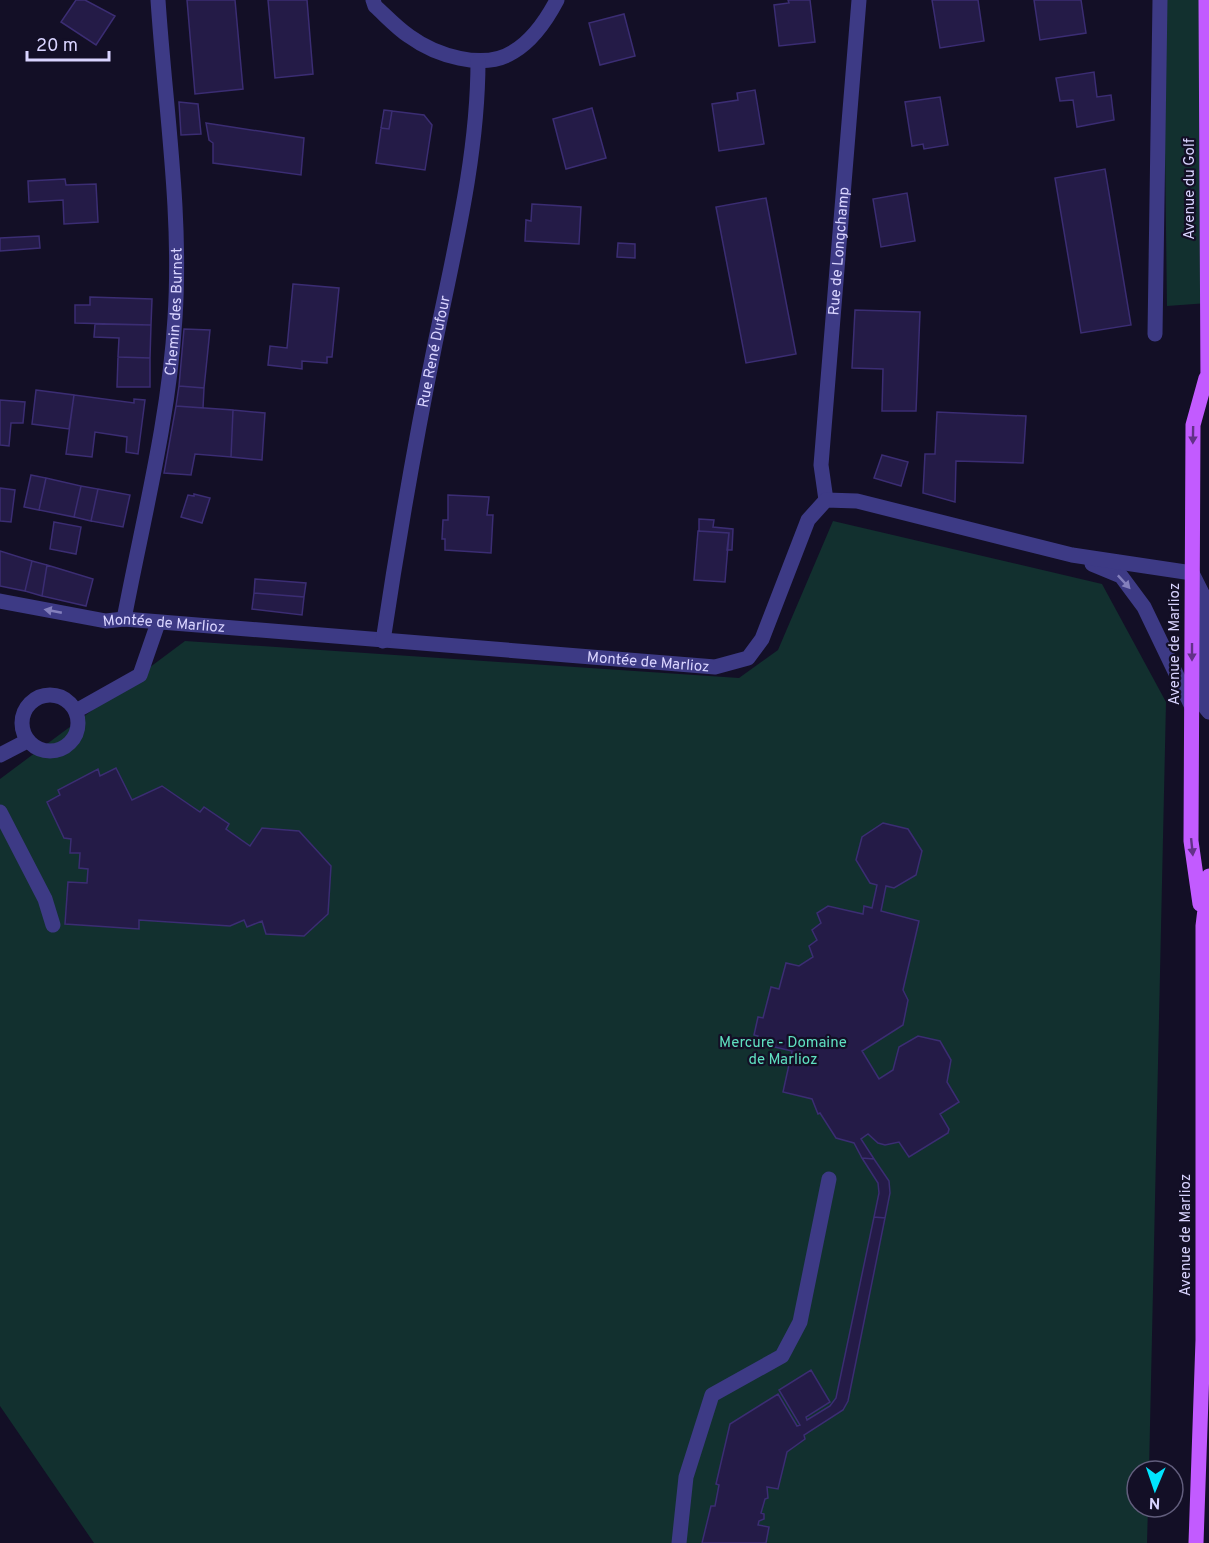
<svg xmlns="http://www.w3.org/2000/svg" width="1209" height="1543" viewBox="0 0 1209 1543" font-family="Overpass,sans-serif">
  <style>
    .green { fill: #12302f }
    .building { fill: #241b47; stroke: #3b2d73; stroke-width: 1.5 }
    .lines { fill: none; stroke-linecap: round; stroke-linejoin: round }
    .lane { stroke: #3d3a85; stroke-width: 15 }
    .street { stroke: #3d3a85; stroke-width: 15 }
    .primary { stroke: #c25bff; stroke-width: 15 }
    .oneway { fill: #623188 }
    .oneway2 { fill: #837fbc }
    .labels { text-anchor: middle; stroke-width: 4.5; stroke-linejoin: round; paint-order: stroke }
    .street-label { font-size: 15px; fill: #d9d4ff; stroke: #130f26 }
    .park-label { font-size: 15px; fill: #5fe0c0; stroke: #130f26 }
  </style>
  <rect width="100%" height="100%" fill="#130f26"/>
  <path class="green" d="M 1163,0 L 1200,0 L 1208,303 L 1167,306 Z
    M 833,521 L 1102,584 L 1166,702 L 1149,1471 L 1137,1471 L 1137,1507 L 1148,1507 L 1147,1543 L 94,1543 L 0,1406 L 0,779 L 185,641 L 739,678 L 778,650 Z"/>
  <path class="building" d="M 76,0 L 85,0 L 115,16 L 96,45 L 61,22 Z
    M 187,0 L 235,0 L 243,89 L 195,94 Z
    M 268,0 L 307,0 L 313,74 L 275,78 Z
    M 788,0 L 810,0 L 815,42 L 779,46 L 774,5 L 789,3 Z
    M 932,0 L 978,0 L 984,41 L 940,48 Z
    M 1034,0 L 1081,0 L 1086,33 L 1040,40 Z
    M 624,14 L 635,56 L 600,65 L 589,23 Z
    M 1094,72 L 1097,97 L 1111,95 L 1114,120 L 1077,127 L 1073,100 L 1060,101 L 1056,78 Z
    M 755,90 L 764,144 L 719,151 L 712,104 L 738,100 L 737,93 Z
    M 940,97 L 948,145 L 924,149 L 923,144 L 912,146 L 905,102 Z
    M 179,102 L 198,104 L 201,134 L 181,135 Z
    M 592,108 L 606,158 L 566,169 L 553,119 Z
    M 384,110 L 392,111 L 389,129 L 381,128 Z
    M 392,111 L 424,115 L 432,125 L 425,170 L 376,163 L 381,128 L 389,129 Z
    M 206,123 L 304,138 L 301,175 L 213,163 L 213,143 L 209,140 Z
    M 1105,169 L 1131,325 L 1081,333 L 1055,178 Z
    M 65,179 L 66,185 L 96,184 L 98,222 L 64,224 L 63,200 L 29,202 L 28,181 Z
    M 907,193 L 915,241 L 881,247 L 873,199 Z
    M 766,198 L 796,354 L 746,363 L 716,207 Z
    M 532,204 L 581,207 L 579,244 L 525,241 L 526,220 L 531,221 Z
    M 39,236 L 40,248 L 0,251 L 0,238 Z
    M 618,243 L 635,244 L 635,258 L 617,257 Z
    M 293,284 L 339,288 L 332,357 L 327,357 L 327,363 L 302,361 L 302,369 L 268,365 L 270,346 L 287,348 Z
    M 90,297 L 152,299 L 151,325 L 75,323 L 75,305 L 90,305 Z
    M 855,310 L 920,312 L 916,411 L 882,411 L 883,369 L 852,368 Z
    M 95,324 L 151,325 L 150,358 L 118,357 L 119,338 L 94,337 Z
    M 184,329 L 210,330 L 204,388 L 179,386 Z
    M 118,357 L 150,358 L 150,387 L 117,387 Z
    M 179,386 L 204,388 L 203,408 L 176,406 Z
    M 36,390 L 74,395 L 69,429 L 32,424 Z
    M 74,395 L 134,403 L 134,399 L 145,400 L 138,454 L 126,452 L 127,437 L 95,432 L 92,457 L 66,454 Z
    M 0,400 L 25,402 L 23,423 L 11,423 L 9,446 L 0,445 Z
    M 176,406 L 233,410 L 231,457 L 195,454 L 191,475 L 164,473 Z
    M 233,410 L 265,413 L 262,460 L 231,457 Z
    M 937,412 L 1026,416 L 1023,463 L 956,461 L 955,502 L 923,493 L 925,454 L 935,454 Z
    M 882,455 L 908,462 L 901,486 L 874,478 Z
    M 31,475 L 46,478 L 39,510 L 24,507 Z
    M 46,478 L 81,486 L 74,517 L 39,510 Z
    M 81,486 L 98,489 L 91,521 L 74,517 Z
    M 0,488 L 15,490 L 11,522 L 0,521 Z
    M 98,489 L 130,495 L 123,527 L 91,521 Z
    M 194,494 L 210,498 L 202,523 L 181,517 L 188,495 L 194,496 Z
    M 448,495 L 489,497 L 487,515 L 493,515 L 491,553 L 445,550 L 445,539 L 442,539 L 443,520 L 448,520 Z
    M 699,519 L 714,520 L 713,527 L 733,529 L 732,550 L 727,550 L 729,533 L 699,531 Z
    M 54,522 L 81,527 L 76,554 L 50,549 Z
    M 698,531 L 729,533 L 725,582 L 694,580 Z
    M 0,551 L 32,561 L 25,591 L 0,586 Z
    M 32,561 L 47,565 L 42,596 L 25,591 Z
    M 47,565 L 93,579 L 86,606 L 42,596 Z
    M 255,579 L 306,583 L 304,597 L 254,593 Z
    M 254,593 L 304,597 L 302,615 L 252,609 Z
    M 116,768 L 132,800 L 162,786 L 200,812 L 204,807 L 229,824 L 226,829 L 250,846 L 262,828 L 299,831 L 331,866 L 328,914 L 304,936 L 266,934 L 262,921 L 247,927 L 244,920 L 230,926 L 139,920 L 139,929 L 65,924 L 68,882 L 87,883 L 88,869 L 79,868 L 80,853 L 70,853 L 71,839 L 64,838 L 47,802 L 60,795 L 58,790 L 98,769 L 100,776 Z
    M 883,823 L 908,829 L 922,851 L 916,875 L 894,888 L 886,886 L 881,911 L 919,921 L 903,990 L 908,1000 L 903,1025 L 862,1051 L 879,1079 L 893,1070 L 899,1047 L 918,1036 L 940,1041 L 951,1060 L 947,1082 L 959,1102 L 940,1114 L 949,1129 L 948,1133 L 909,1157 L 899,1142 L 885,1145 L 878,1143 L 868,1134 L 861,1139 L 874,1159 L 862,1158 L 854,1143 L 836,1138 L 820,1113 L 818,1114 L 812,1099 L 783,1092 L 792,1051 L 757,1043 L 758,1036 L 754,1035 L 758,1017 L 763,1018 L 771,987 L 779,989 L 786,963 L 799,966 L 813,957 L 809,946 L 817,940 L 812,930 L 821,923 L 817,913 L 828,906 L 863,914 L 864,906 L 872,908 L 877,885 L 870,883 L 856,860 L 862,837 Z
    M 862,1158 L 874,1159 L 889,1181 L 890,1193 L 885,1218 L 874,1217 L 879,1193 L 878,1183 Z
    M 874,1217 L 885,1218 L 848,1401 L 843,1410 L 804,1435 L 805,1439 L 787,1452 L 778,1489 L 767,1487 L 768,1498 L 765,1499 L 761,1513 L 764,1514 L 764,1519 L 759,1521 L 758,1525 L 769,1527 L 766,1543 L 702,1543 L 711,1506 L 715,1506 L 719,1485 L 716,1484 L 730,1424 L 778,1394 L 797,1426 L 800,1425 L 779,1390 L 811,1370 L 830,1402 L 806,1417 L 807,1420 L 830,1406 L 836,1398 Z"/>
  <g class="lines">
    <path class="lane" d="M 1155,334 L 1160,0
      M 1192,573 L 1204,597 L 1205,707 L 1209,712
      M22 723a28 28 0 1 1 56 0a28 28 0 1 1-56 0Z
      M 76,711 L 140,675 L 158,623
      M 0,755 L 27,741
      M 0,812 L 45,899 L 53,925
      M 679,1543 L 686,1477 L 712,1395 L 782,1356 L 800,1322 L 829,1179"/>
    <g class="street">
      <path d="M 373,0 L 375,6 C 386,16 397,28 409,36 C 435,55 483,71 513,52 C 532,41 547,19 557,0"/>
      <path id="s1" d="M 826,500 L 821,465 L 859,0"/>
      <path d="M 1092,564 L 1121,576 L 1144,607 L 1192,707"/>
      <path id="s2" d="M 0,601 L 106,621 L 124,619 L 715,667 L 748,658 L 762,639 L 808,520 L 826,500 L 857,501 L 1072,555 L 1192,573"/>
      <path id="s3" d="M 124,619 C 143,519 169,420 175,318 C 182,212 165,106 158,0"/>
      <path id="s4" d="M 383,641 C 398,541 415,443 435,344 C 454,251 478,156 478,61"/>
    </g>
    <path class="primary" d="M 1206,0 L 1208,388
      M 1200,904 L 1191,841 L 1193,425 L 1206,378
      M 1196,1543 L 1203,1340 L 1203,926 L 1209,876"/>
  </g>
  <defs><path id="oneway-solid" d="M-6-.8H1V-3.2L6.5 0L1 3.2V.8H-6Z" transform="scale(1.5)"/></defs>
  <g class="oneway">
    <use href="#oneway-solid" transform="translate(1193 435) rotate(91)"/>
    <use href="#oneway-solid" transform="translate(1192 652) rotate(90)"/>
    <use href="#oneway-solid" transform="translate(1192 847) rotate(84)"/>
  </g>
  <g class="oneway2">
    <use href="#oneway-solid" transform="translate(1124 582) rotate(47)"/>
    <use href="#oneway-solid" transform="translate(53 611) rotate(-169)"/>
  </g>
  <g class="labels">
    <g class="street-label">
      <text transform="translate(1189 189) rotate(-90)" y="5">Avenue du Golf</text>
      <text dy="5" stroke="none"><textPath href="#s1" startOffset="250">Rue de Longchamp</textPath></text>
      <text dy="5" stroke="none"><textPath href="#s3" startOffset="312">Chemin des Burnet</textPath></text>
      <text dy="5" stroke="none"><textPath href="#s4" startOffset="294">Rue René Dufour</textPath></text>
      <text dy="5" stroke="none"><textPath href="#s2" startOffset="166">Montée de Marlioz</textPath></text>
      <text transform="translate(1174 644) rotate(-90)" y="5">Avenue de Marlioz</text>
      <text dy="5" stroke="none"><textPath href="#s2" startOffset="652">Montée de Marlioz</textPath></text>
      <text transform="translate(1185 1235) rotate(-90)" y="5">Avenue de Marlioz</text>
    </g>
    <g class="park-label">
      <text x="783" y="1047">Mercure - Domaine<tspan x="783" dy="17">de Marlioz</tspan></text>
    </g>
  </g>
  <g transform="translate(1155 1489) rotate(182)"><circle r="28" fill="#130f26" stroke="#625e7d" stroke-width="1.5"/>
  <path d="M0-4.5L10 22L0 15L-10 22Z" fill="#00e5ff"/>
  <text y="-9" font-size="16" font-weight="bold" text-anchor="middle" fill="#d9d4ff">N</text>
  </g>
  <path d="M27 51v9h82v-9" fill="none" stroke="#d9d4ff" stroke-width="3"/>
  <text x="36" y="51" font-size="18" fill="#d9d4ff" stroke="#130f26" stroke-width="4.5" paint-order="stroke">20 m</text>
</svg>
